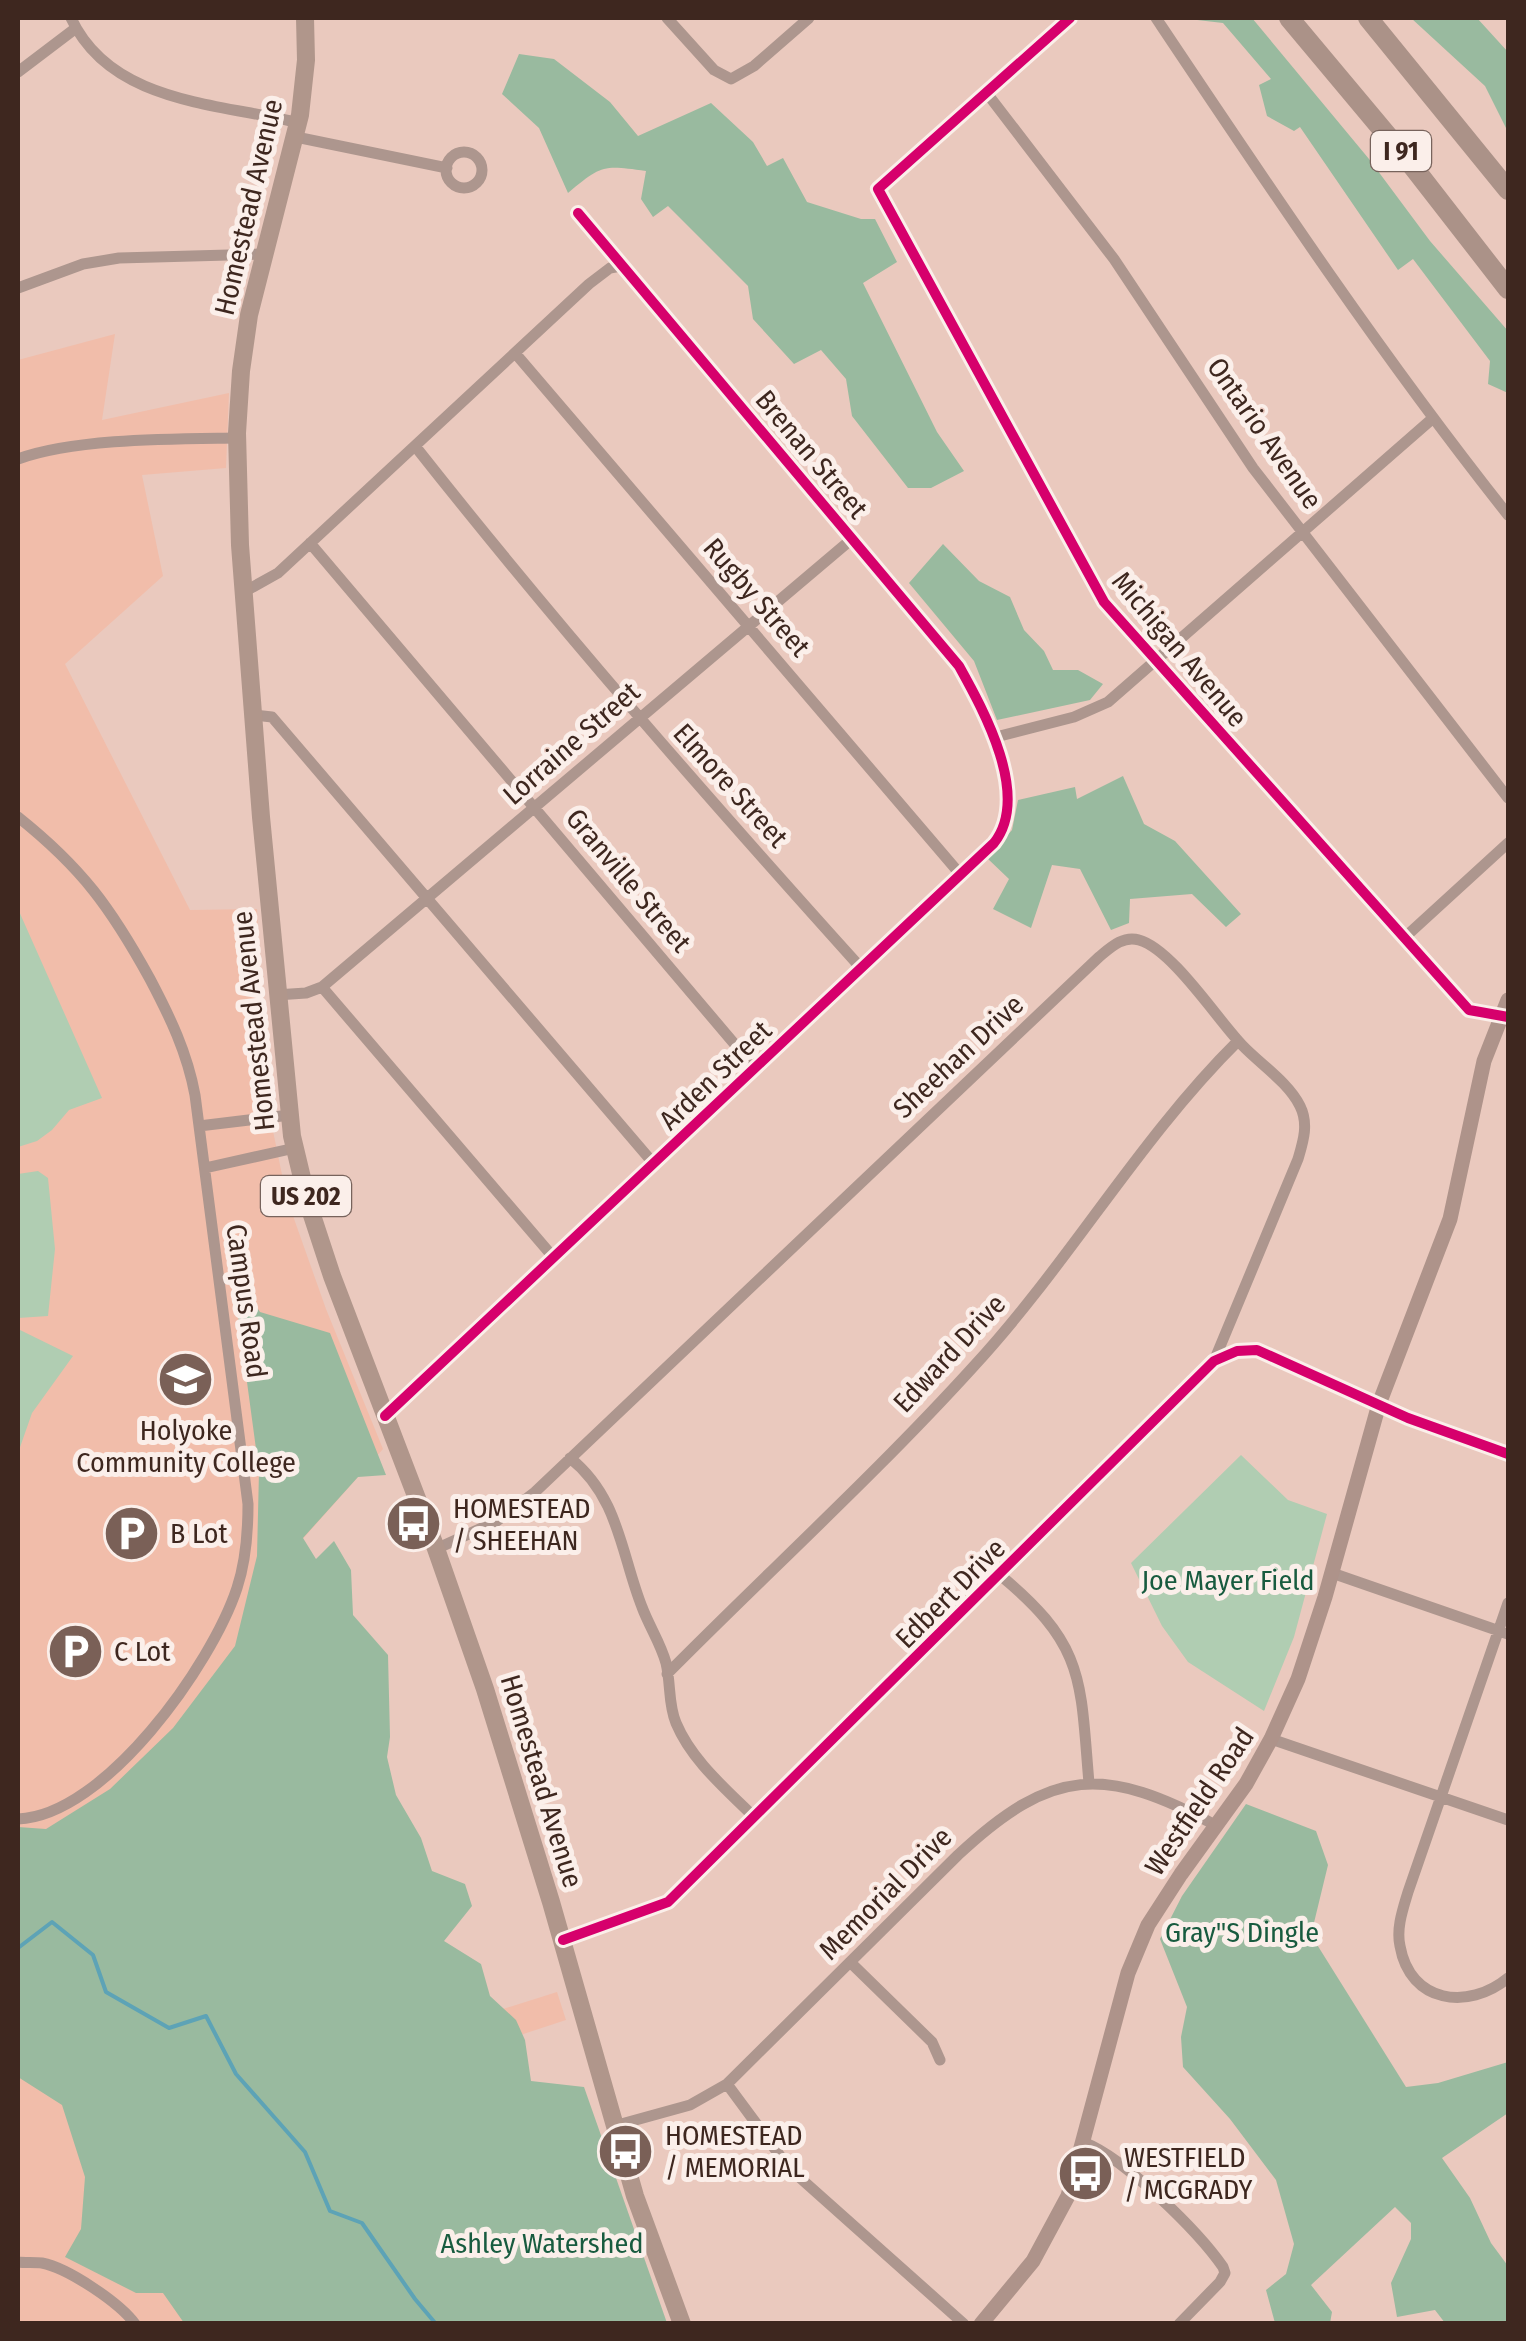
<svg xmlns="http://www.w3.org/2000/svg" width="1526" height="2341" viewBox="0 0 1526 2341" font-family="'Fira Sans Condensed',sans-serif">
  <style>
    .built { fill: #f1bdaa }
    .green { fill: #b0cdb2 }
    .forest { fill: #99ba9f }
    .lines { fill: none; stroke-linecap: round; stroke-linejoin: round }
    .stream { stroke: #5da3b6; stroke-width: 4 }
    .street { stroke: #ad968e; stroke-width: 11 }
    .secondary { stroke: #ae938a; stroke-width: 15 }
    .primary { stroke: #b0968b; stroke-width: 18 }
    .highway { stroke: #ab9288; stroke-width: 20 }
    .cycleway-casing { stroke: #fbefea; stroke-width: 16 }
    .cycleway { stroke: #d6006c; stroke-width: 10 }
    .labels { text-anchor: middle; stroke-width: 10; stroke-linejoin: round; paint-order: stroke }
    .shield { fill: #fbefea; stroke: #77635c; stroke-width: 2.5 }
    .shield-label { font-size: 25px; font-weight: bold; fill: #3e271f }
    .street-label { font-size: 28px; fill: #3e271f; stroke: #fbefea }
    .poi-label { font-size: 28px; fill: #3e271f; stroke: #fbefea; text-anchor: start }
    .park-label { font-size: 28px; fill: #185b3f; stroke: #fbefea }
  </style>
  <rect width="100%" height="100%" fill="#eac9be"/>
  <path class="built" d="M 115,334 L 102,420 L 229,393 L 226,468 L 142,475 L 163,576 L 65,664 L 190,910 L 257,909 L 266,1097 L 287,1199 L 326,1309 L 383,1449 L 276,1569 L 446,2027 L 557,1992 L 566,2020 L 499,2042 L 356,2323 L 18,2324 L 18,360 Z"/>
  <path class="green" d="M 18,909 L 102,1098 L 69,1110 L 52,1130 L 37,1141 L 18,1147 Z
    M 38,1171 L 48,1178 L 55,1249 L 48,1316 L 18,1318 L 18,1174 Z
    M 18,1329 L 73,1356 L 32,1413 L 18,1453 Z
    M 1241,1455 L 1288,1500 L 1327,1514 L 1294,1637 L 1264,1711 L 1188,1662 L 1162,1626 L 1131,1563 Z"/>
  <path class="forest" d="M 1180,18 L 1252,18 L 1369,159 L 1430,241 L 1508,331 L 1508,393 L 1488,384 L 1490,361 L 1413,259 L 1398,270 L 1300,127 L 1294,131 L 1267,116 L 1259,85 L 1271,79 L 1223,23 Z
    M 1411,18 L 1477,18 L 1508,52 L 1508,132 L 1485,86 Z
    M 519,54 L 554,59 L 610,102 L 638,136 L 711,103 L 753,142 L 767,166 L 783,158 L 807,202 L 861,219 L 875,219 L 897,262 L 863,283 L 937,432 L 964,471 L 931,488 L 908,488 L 852,416 L 846,379 L 821,350 L 794,364 L 753,319 L 748,286 L 668,206 L 653,217 L 641,199 L 646,171 C 602,165 602,165 568,193 L 539,128 L 502,94 Z
    M 943,544 L 979,581 L 1010,597 L 1024,630 L 1044,651 L 1053,670 L 1078,670 L 1103,684 L 1090,700 L 997,720 L 974,661 L 909,583 Z
    M 1123,776 L 1144,824 L 1175,841 L 1241,914 L 1226,927 L 1192,894 L 1130,899 L 1129,923 L 1111,930 L 1080,869 L 1052,865 L 1031,928 L 993,909 L 1009,879 L 987,858 L 1012,830 L 1018,800 L 1075,787 L 1077,799 Z
    M 232,1271 L 260,1312 L 330,1333 L 386,1475 L 358,1477 L 303,1538 L 316,1559 L 334,1541 L 351,1570 L 353,1615 L 388,1655 L 390,1737 L 387,1757 L 396,1795 L 421,1838 L 432,1871 L 465,1884 L 472,1906 L 444,1941 L 481,1964 L 490,1996 L 516,2020 L 525,2040 L 531,2081 L 584,2087 L 667,2323 L 184,2323 L 163,2293 L 136,2293 L 65,2257 L 81,2229 L 85,2177 L 62,2105 L 18,2077 L 18,1827 L 46,1829 L 110,1789 L 173,1728 L 235,1646 L 257,1556 L 259,1471 Z
    M 1246,1804 L 1316,1831 L 1328,1865 L 1311,1935 L 1406,2087 L 1438,2083 L 1508,2062 L 1508,2113 L 1442,2158 L 1470,2198 L 1491,2243 L 1508,2266 L 1508,2323 L 1445,2323 L 1435,2310 L 1397,2317 L 1391,2283 L 1411,2239 L 1411,2223 L 1395,2207 L 1311,2285 L 1332,2312 L 1330,2323 L 1275,2323 L 1266,2290 L 1286,2274 L 1294,2244 L 1276,2180 L 1230,2119 L 1183,2067 L 1181,2037 L 1187,2007 L 1160,1939 L 1182,1896 Z"/>
  <g class="lines">
    <path class="stream" d="M 18,1948 L 52,1922 L 93,1955 L 106,1992 L 169,2028 L 206,2016 L 236,2074 L 305,2152 L 330,2211 L 362,2223 L 415,2299 L 436,2324"/>
    <path class="street" d="M 71,18 C 111,104 219,103 299,123
      M 667,18 L 714,70 L 731,79 L 754,66 L 809,18
      M 1070,18 L 878,189 L 1104,602 L 1469,1010 L 1508,1017
      M 1156,18 C 1269,187 1381,355 1508,515
      M 18,72 L 76,28
      M 986,92 L 1114,259 L 1253,468 L 1508,798
      M 296,137 L 447,168
      M446 170a18 18 0 1 1 36 0a18 18 0 1 1-36 0Z
      M 18,288 L 83,264 L 119,258 L 264,254
      M 515,353 L 960,874
      M 415,446 C 557,626 708,798 861,968
      M 18,459 C 76,438 174,439 237,438
      M 310,543 L 754,1067
      M 244,592 L 278,573 L 589,284 L 610,268 L 621,266
      M 254,715 L 272,717 L 654,1164
      M 992,738 L 1074,717 L 1108,702 L 1432,419
      M 18,817 C 82,868 111,908 150,979 C 170,1017 187,1052 195,1095 L 248,1504 C 248,1533 246,1561 237,1588 C 212,1664 105,1816 18,1819
      M 1403,939 L 1508,843
      M 322,987 L 853,538
      M 276,995 L 306,993 L 322,987 L 554,1258
      M 199,1126 L 290,1115
      M 205,1168 L 295,1148
      M 385,1416 L 994,843 C 1031,796 984,711 959,666 L 578,213
      M 570,1458 C 619,1497 621,1554 642,1607 C 649,1626 661,1644 666,1663 C 671,1684 668,1704 676,1723 C 692,1761 726,1789 754,1817
      M 436,1549 L 497,1521 L 535,1492 L 1099,957 C 1110,948 1123,935 1139,940 C 1172,949 1217,1019 1242,1045 C 1260,1064 1288,1082 1300,1106 C 1309,1124 1303,1142 1298,1159 L 1214,1361
      M 1332,1573 L 1508,1634
      M 1000,1575 C 1086,1646 1080,1680 1089,1783
      M 1508,1603 L 1408,1892 C 1403,1909 1396,1928 1400,1946 C 1410,2003 1468,2011 1508,1978
      M 667,1674 C 769,1571 877,1473 974,1366 C 1069,1263 1139,1139 1238,1041
      M 1271,1739 L 1508,1820
      M 563,1940 L 668,1902 L 1214,1361 L 1237,1351 L 1257,1350 L 1408,1418 L 1508,1454
      M 850,1962 L 932,2042 L 940,2060
      M 727,2084 L 789,2168 L 964,2324
      M 614,2126 L 690,2105 L 727,2084 L 958,1855 C 1052,1767 1105,1765 1217,1826
      M 1085,2143 C 1124,2158 1198,2231 1223,2267 L 1225,2273 L 1220,2282 L 1179,2324
      M 18,2262 C 25,2263 34,2262 42,2263 C 68,2268 120,2303 135,2324"/>
    <path class="secondary" d="M 981,2324 L 1033,2261 L 1068,2196 L 1128,1973 L 1148,1925 L 1181,1874 L 1246,1784 L 1271,1739 L 1298,1679 L 1325,1597 L 1379,1404 L 1450,1219 L 1484,1061 L 1508,1000"/>
    <path class="primary" d="M 305,18 L 306,60 L 300,115 L 249,315 L 241,371 L 237,433 L 240,545 L 261,817 L 292,1136 L 308,1203 L 332,1276 L 434,1543 L 485,1689 L 551,1902 L 635,2196 L 682,2324"/>
    <path class="highway" d="M 1289,18 L 1407,159 L 1508,289
      M 1368,18 L 1508,190"/>
    <defs>
      <path id="cycleway" d="M 1070,18 L 878,189 L 1104,602 L 1469,1010 L 1508,1017
        M 385,1416 L 994,843 C 1031,796 984,711 959,666 L 578,213
        M 563,1940 L 668,1902 L 1214,1361 L 1237,1351 L 1257,1350 L 1408,1418 L 1508,1454"/>
    </defs>
    <use href="#cycleway" class="cycleway-casing"/>
    <use href="#cycleway" class="cycleway"/>
  </g>
  <defs>
    <symbol id="university-disc" viewBox="-11 -11 22 22"><circle r="9.5" fill="#7a6057" stroke="#fbefea"/><path d="M0-5L7-2L0 1L-7-2ZM-4 1L0 2.5L4 1V4Q0 6-4 4Z" fill="#fff"/></symbol>
    <symbol id="bus-disc" viewBox="-11 -11 22 22"><circle r="9.5" fill="#7a6057" stroke="#fbefea"/><path d="M-5-6H5V4H4V6H2V4H-2V6H-4V4H-5ZM-3.5-4V0h7V-4ZM-3.5 1.2v1.5H-2V1.2ZM2 1.2v1.5H3.5V1.2Z" fill="#fff"/></symbol>
    <symbol id="parking-disc" viewBox="-11 -11 22 22"><circle r="9.5" fill="#7a6057" stroke="#fbefea"/><path d="M-3.5-5.5H1a3.5 3.5 0 0 1 0 7H-1V5.5H-3.5ZM-1-3.4V-.6H.8a1.4 1.4 0 0 0 0-2.8Z" fill="#fff"/></symbol>
  </defs>
  <g fill-rule="evenodd">
    <use href="#university-disc" x="154" y="1348" width="63" height="63"/>
    <use href="#bus-disc" x="382" y="1492" width="63" height="63"/>
    <use href="#parking-disc" x="100" y="1502" width="63" height="63"/>
    <use href="#parking-disc" x="44" y="1620" width="63" height="63"/>
    <use href="#bus-disc" x="594" y="2120" width="63" height="63"/>
    <use href="#bus-disc" x="1054" y="2142" width="63" height="63"/>
  </g>
  <g class="labels">
    <g class="shield">
      <rect x="1371" y="131" width="60" height="40" rx="8"/>
      <rect x="261" y="1176" width="90" height="40" rx="8"/>
    </g>
    <g class="shield-label">
      <text x="1401" y="160">I 91</text>
      <text x="306" y="1205">US 202</text>
    </g>
    <g class="street-label">
      <text transform="translate(248 207) rotate(-77)" y="10">Homestead Avenue</text>
      <text transform="translate(1265 433) rotate(55)" y="10">Ontario Avenue</text>
      <text transform="translate(812 454) rotate(50)" y="10">Brenan Street</text>
      <text transform="translate(757 597) rotate(49)" y="10">Rugby Street</text>
      <text transform="translate(1180 649) rotate(50)" y="10">Michigan Avenue</text>
      <text transform="translate(571 743) rotate(-41)" y="10">Lorraine Street</text>
      <text transform="translate(731 785) rotate(48)" y="10">Elmore Street</text>
      <text transform="translate(629 880) rotate(50)" y="10">Granville Street</text>
      <text transform="translate(253 1021) rotate(-96)" y="10">Homestead Avenue</text>
      <text transform="translate(958 1056) rotate(-43)" y="10">Sheehan Drive</text>
      <text transform="translate(715 1075) rotate(-44)" y="10">Arden Street</text>
      <text transform="translate(247 1301) rotate(82)" y="10">Campus Road</text>
      <text transform="translate(949 1353) rotate(-47)" y="10">Edward Drive</text>
      <text transform="translate(950 1593) rotate(-45)" y="10">Edbert Drive</text>
      <text transform="translate(542 1781) rotate(73)" y="10">Homestead Avenue</text>
      <text transform="translate(1199 1801) rotate(-56)" y="10">Westfield Road</text>
      <text transform="translate(885 1893) rotate(-45)" y="10">Memorial Drive</text>
    </g>
    <g class="poi-label">
      <text x="186" y="1440" text-anchor="middle">Holyoke<tspan x="186" dy="32">Community College</tspan></text>
      <text x="453" y="1518">HOMESTEAD<tspan x="453" dy="32">/ SHEEHAN</tspan></text>
      <text x="170" y="1543">B Lot</text>
      <text x="114" y="1661">C Lot</text>
      <text x="665" y="2145">HOMESTEAD<tspan x="665" dy="32">/ MEMORIAL</tspan></text>
      <text x="1124" y="2167">WESTFIELD<tspan x="1124" dy="32">/ MCGRADY</tspan></text>
    </g>
    <g class="park-label">
      <text x="1228" y="1590">Joe Mayer Field</text>
      <text x="1242" y="1942">Gray"S Dingle</text>
      <text x="542" y="2253">Ashley Watershed</text>
    </g>
  </g>
  <rect width="1526" height="2341" fill="none" stroke="#3e271f" stroke-width="40"/>
</svg>
